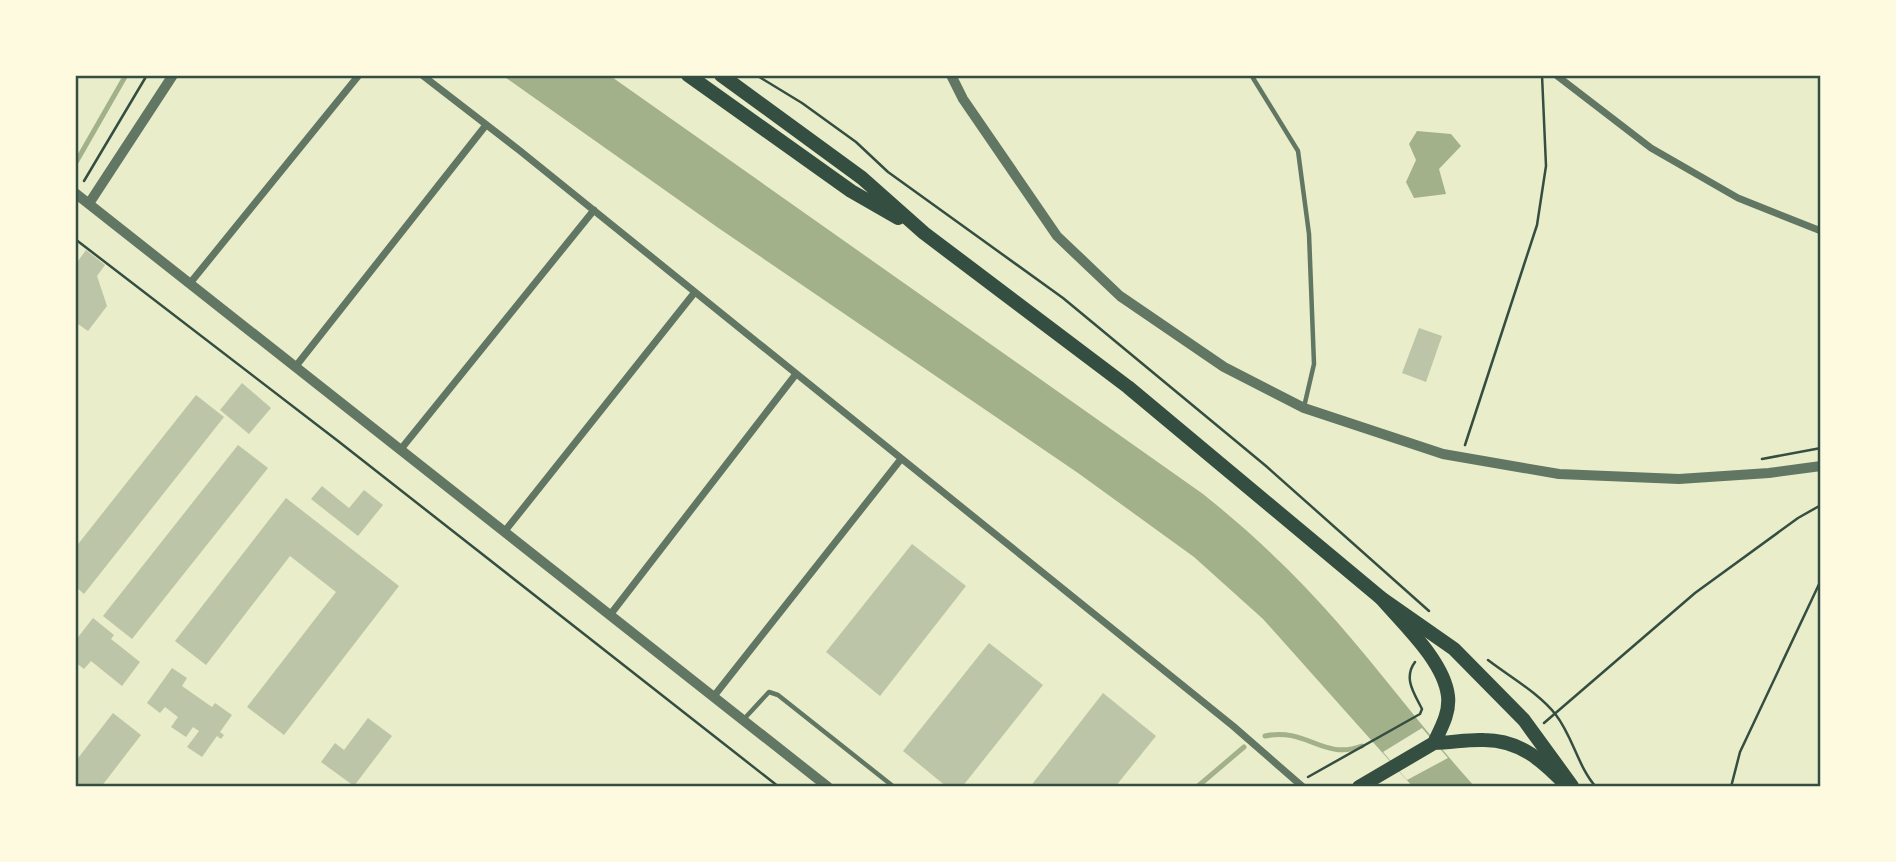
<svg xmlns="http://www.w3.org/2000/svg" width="1896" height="862" viewBox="0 0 1896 862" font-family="Manrope,sans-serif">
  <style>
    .water { fill: #a3b18a }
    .pier { fill: #e9edc9 }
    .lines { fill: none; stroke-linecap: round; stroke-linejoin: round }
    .stream { stroke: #a3b18a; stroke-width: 5 }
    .building { fill: #bcc5a7 }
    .path { stroke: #344e41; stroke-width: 2.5 }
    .service { stroke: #617663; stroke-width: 4.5 }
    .minor { stroke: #617663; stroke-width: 7 }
    .tertiary { stroke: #617663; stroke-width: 10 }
    .primary { stroke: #344e41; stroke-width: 14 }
    .trunk { stroke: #344e41; stroke-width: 14 }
    .neatline { fill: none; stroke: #344e41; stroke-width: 2.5 }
  </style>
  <rect width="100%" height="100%" fill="#e9edc9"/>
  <path class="water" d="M 502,75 L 609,75 L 1203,494 C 1252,533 1297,576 1338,623 C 1385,677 1427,734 1475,787 L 1413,787 L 1263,619 L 1194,557 L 1078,473 L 717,227 Z
    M 1417,131 L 1451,134 L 1461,146 L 1439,169 L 1446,194 L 1414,198 L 1406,182 L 1416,160 L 1409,144 Z"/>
  <path class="pier" d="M 1422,728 L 1448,758 L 1407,780 L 1383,752 Z"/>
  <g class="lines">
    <path class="stream" d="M 75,164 L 126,75
      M 1265,736 C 1307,727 1323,761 1362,746
      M 1197,787 L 1244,747"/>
  </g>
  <path class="building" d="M 86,250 L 105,265 L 97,276 L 107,306 L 88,331 L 75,322 L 75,265 Z
    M 1419,328 L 1442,336 L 1426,382 L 1402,373 Z
    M 242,383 L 271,408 L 249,434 L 220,410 Z
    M 196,395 L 224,417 L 84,594 L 75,586 L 75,548 Z
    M 238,445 L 268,468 L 132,639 L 103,616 Z
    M 322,486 L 349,508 L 364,490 L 383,505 L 358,536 L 311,499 Z
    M 286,498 L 399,586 L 284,735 L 247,707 L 336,592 L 290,556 L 206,665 L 175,641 Z
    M 912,544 L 966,586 L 880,696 L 826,652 Z
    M 93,618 L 114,635 L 111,639 L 140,662 L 122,686 L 91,661 L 84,669 L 75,662 L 75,641 Z
    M 989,643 L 1043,685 L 962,787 L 947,787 L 903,751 Z
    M 172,668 L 187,678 L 182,686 L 212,707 L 215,703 L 232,715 L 220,732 L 224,735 L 221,739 L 217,736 L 202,757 L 187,747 L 199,731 L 193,727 L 186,737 L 171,727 L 178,717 L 165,707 L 160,713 L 147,703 Z
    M 1103,693 L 1156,736 L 1115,787 L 1030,787 Z
    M 113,713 L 141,735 L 101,787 L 75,787 L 75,762 Z
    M 368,718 L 392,736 L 354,786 L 321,762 L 335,743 L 344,750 Z"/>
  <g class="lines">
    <path class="path" d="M 756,75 L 802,103 L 856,142 L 888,172 L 1063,298 L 1266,466 L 1429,611
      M 84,181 L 147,75
      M 75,239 L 338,441 L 779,787
      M 1465,445 L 1537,225 L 1546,166 L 1542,75
      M 1762,459 L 1821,448
      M 1488,660 C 1510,677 1539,693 1556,715 C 1573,737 1578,767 1596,787
      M 1544,723 L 1695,593 L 1798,518 L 1821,505
      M 1308,777 L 1420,714 L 1422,709 C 1414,693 1403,678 1415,662
      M 1731,787 L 1740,752 L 1821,580"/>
    <path class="service" d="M 1253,78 L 1298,151 L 1309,234 L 1314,364 L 1304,407
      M 744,719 L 769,692 L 778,695 L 894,787"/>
    <path class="minor" d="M 422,75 L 519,150 L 1233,726 L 1303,787
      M 1556,75 L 1651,148 L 1738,198 L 1821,231
      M 191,282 L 359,75
      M 296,366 L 486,125
      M 401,449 L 594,210
      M 505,531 L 695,292
      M 610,615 L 796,374
      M 714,696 L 901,459"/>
    <path class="tertiary" d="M 951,75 L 963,99 L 1057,236 L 1120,296 L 1224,367 L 1304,408 L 1443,454 L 1559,474 L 1679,479 L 1769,473 L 1821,466
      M 75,193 L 828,787
      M 90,202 L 173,75"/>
    <path class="primary" d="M 688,75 L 851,191 L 898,218
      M 721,75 L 862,178 L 924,233 L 1128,387 L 1381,598 L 1454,649 L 1524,720 L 1572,786"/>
    <path class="trunk" d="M 1381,598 C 1403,624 1444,661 1448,696 C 1450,713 1441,728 1434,743
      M 1434,743 C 1451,743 1468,739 1484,740 C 1521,740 1544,762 1568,787
      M 1359,787 L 1434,743"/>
  </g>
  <rect width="1896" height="862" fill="none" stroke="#fefae0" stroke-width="154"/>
  <rect x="77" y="77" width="1742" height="708" class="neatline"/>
</svg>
